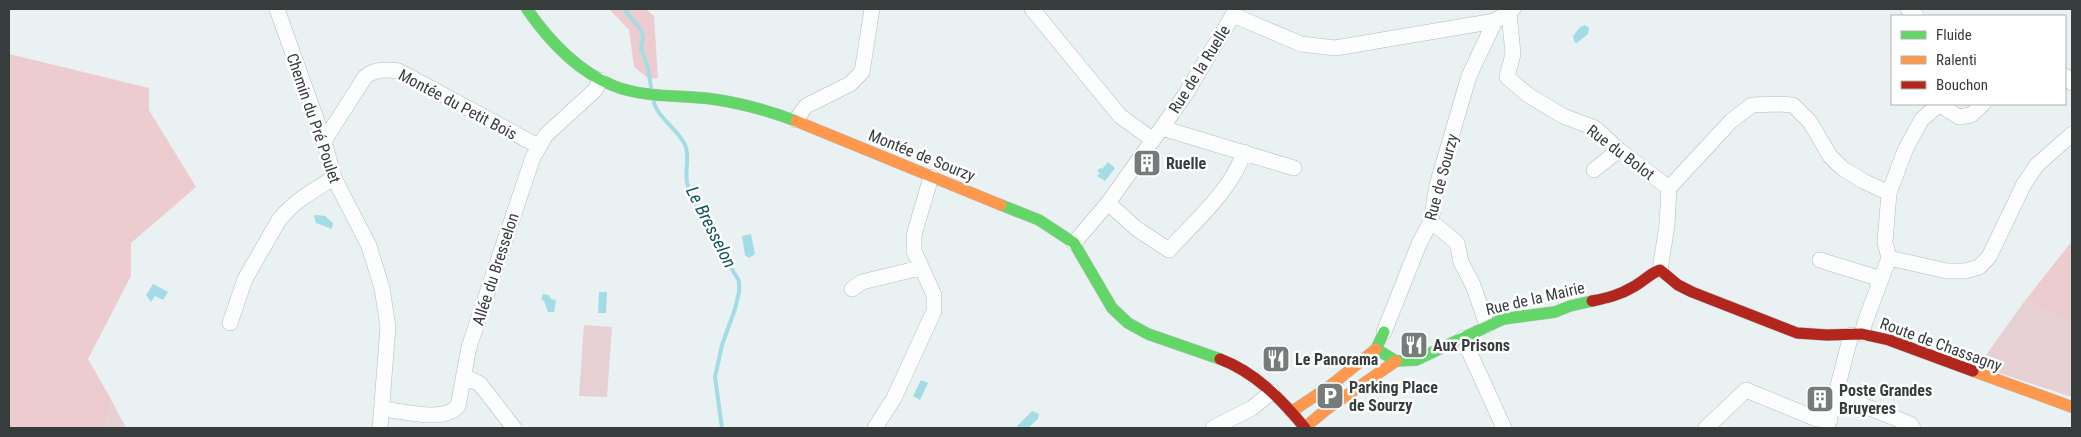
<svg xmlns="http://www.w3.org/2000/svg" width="2081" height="437" viewBox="0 0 2081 437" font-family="'Roboto Condensed',sans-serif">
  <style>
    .green { fill: #e7d0d3 }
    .forest { fill: #edccd0 }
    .water { fill: #a3dce4 }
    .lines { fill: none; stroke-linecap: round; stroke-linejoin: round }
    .stream { stroke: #a3dce4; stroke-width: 4 }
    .street-casing { stroke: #b5bbbb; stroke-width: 16 }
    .fast-casing { stroke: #b5bbbb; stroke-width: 12 }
    .slow-casing { stroke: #b5bbbb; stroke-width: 12 }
    .jam-casing { stroke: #b5bbbb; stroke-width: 12 }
    .street { stroke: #fcfdfd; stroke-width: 15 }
    .fast { stroke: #63d668; stroke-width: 11 }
    .slow { stroke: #ff974d; stroke-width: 11 }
    .jam { stroke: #b3261e; stroke-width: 11 }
    .labels { text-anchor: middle; stroke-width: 5; stroke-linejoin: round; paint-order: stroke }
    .street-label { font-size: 16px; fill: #373c3d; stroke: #fff }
    .poi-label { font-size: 16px; font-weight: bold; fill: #373c3d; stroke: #fff; text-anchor: start }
    .water-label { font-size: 18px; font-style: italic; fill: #0f555d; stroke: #fff }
  </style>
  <rect width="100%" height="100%" fill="#eaf1f2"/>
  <path class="green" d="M 2024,302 L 2072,324 L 2072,397 L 1993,371 L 1986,355 Z
    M 584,325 L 612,327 L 607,397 L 579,396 Z
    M 111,399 L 126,428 L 107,428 Z"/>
  <path class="forest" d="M 609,9 L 646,9 L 654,16 L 658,78 L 649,79 L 634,67 L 629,30 Z
    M 9,54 L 149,88 L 149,110 L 196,187 L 131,243 L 131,276 L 88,359 L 111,399 L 107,428 L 9,428 Z
    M 2072,241 L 2072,324 L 2024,302 Z"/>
  <path class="water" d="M 1585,25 L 1589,28 L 1588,34 L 1577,43 L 1574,42 L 1573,36 L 1580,27 Z
    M 1108,162 L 1115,168 L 1105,181 L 1097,176 L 1100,173 L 1097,171 L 1100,168 L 1102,169 Z
    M 316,215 L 325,216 L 333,223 L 332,229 L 316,223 L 314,216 Z
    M 751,234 L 755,254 L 749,258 L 745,255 L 742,236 Z
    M 153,284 L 168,292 L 163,300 L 155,296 L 151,302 L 146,295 Z
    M 599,292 L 607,292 L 606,313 L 598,313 Z
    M 543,294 L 549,295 L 551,299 L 556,300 L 554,312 L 548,312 L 544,301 L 541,300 Z
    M 921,380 L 928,383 L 920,400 L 913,396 Z
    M 1032,411 L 1039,414 L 1038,419 L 1028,428 L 1019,428 L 1017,426 Z"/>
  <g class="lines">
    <path class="stream" d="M 624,9 L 641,30 L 643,37 L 641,48 L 648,68 L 651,87
      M 654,102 C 656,116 679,130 685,145 C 691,158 683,173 688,186 C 701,220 721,250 739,281 L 739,292 L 735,309 L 722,345 L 715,377 L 722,428"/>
    <defs>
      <path id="street" d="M 277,9 L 324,141 L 334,178 L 369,246 L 382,288 L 388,327 L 380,428
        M 1032,9 L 1120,116 L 1153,140
        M 1908,9 L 1916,16
        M 1509,13 L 1513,54 L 1507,77 L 1528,95 L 1563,116 L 1595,128 L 1619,150 L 1669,188 L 1667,225 L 1660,270
        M 2065,76 L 2072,83
        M 1940,105 L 1959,117 L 1971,115 L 1983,104
        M 796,120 L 806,106 L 850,84 L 862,72 L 872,9
        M 1162,128 L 1294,168
        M 324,141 L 365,77 C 375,69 386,69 399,71 L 538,146
        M 1594,170 L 1619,150
        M 1669,188 L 1731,121 L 1752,105 L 1777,104 L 1793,105 L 1810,122 L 1830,156 L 1842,168 L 1863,181 L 1889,193
        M 1108,203 L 1137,229 L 1169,250 C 1195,221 1232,190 1244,152
        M 1431,221 L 1457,243 L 1461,262 L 1473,285 L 1487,325
        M 1074,243 L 1108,203 L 1185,95 L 1233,15 L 1301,44 L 1335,48 L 1495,21 L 1513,9
        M 1889,258 L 1947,271 L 1965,271 L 1979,267 L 1989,257 L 2024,184 L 2037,165 L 2072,134
        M 1820,260 L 1881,279
        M 852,289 L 862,282 L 920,268
        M 230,323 L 245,279 L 279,220 C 294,201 314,190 334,178
        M 1384,332 L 1419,244 L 1431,221 L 1437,185 L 1469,76 L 1495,21
        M 1862,334 L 1865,322 L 1889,258 L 1885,242 L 1889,193 L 1906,148 L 1922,119 L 1940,104
        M 1463,338 L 1504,428
        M 464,376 L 480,384 L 514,428
        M 1837,395 L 1910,424 L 1913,428
        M 382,409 C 404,411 443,423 458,406 L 469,347 L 533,157 L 546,135 L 595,90 L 600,80
        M 875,428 L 894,398 L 934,311 L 934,295 L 914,251 L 914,235 L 931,177
        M 1213,428 L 1252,408 L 1272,392
        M 1706,428 L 1746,390 L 1817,419 L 1830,420
        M 1827,428 L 1851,335"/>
      <path id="fast" d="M 527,9 C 549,41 577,71 614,86 C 645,98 680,95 712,99 C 740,103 770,111 796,121
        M 1001,205 L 1039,220 L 1074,243 L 1112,308 L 1128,323 L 1148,334 L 1220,359
        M 1384,332 L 1376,349 L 1396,361 L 1416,360 L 1503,319 L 1555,312 L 1570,306 L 1592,301"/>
      <path id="slow" d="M 796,121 L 1001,205
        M 1973,371 L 2072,407
        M 1291,412 L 1330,386 L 1376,349
        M 1304,428 L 1327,409 L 1396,361"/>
      <path id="jam" d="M 1592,301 C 1607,298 1620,295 1633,287 C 1643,282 1649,274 1660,270 L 1678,285 L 1692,292 L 1797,333 L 1827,335 L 1862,334 L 1889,340 L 1973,371
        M 1220,359 C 1255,372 1282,400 1305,428"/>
    </defs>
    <use href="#street" class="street-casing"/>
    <use href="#fast" class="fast-casing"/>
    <use href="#slow" class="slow-casing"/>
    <use href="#jam" class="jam-casing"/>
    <use href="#street" class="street"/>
    <use href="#fast" class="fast"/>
    <use href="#slow" class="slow"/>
    <use href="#jam" class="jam"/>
  </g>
  <defs>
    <symbol id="building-square" viewBox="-11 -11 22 22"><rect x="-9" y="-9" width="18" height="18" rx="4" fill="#767b7c" stroke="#fff"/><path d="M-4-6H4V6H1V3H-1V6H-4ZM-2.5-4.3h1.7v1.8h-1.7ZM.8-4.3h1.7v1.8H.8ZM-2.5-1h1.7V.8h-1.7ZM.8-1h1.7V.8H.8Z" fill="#fff"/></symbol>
    <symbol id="restaurant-square" viewBox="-11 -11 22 22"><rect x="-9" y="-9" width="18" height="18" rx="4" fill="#767b7c" stroke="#fff"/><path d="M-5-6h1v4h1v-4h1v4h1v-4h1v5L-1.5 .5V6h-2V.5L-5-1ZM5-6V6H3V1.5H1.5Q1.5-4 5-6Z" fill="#fff"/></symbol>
    <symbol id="parking-square" viewBox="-11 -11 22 22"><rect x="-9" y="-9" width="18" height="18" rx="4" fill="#767b7c" stroke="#fff"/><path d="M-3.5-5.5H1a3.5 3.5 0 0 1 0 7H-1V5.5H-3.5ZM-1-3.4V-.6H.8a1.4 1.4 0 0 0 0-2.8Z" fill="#fff"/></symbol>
  </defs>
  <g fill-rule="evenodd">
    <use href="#building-square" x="1131" y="147" width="32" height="32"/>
    <use href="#restaurant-square" x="1398" y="329" width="32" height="32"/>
    <use href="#restaurant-square" x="1260" y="343" width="32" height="32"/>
    <use href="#parking-square" x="1314" y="380" width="32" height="32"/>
    <use href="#building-square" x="1804" y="383" width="32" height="32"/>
  </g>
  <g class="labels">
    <g class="street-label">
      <text transform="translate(1199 69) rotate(-58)" y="6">Rue de la Ruelle</text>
      <text transform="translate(458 104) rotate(28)" y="6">Montée du Petit Bois</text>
      <text transform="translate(314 118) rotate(71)" y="6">Chemin du Pré Poulet</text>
      <text transform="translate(1621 152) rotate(37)" y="6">Rue du Bolot</text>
      <text transform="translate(922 155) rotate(22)" y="6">Montée de Sourzy</text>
      <text transform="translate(1441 177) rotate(-75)" y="6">Rue de Sourzy</text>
      <text transform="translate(495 269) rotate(-72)" y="6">Allée du Bresselon</text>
      <text transform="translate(1535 298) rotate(-13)" y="6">Rue de la Mairie</text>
      <text transform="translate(1941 344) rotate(20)" y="6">Route de Chassagny</text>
    </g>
    <g class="poi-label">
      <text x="1166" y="169">Ruelle</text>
      <text x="1433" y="351">Aux Prisons</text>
      <text x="1295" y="365">Le Panorama</text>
      <text x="1349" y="393">Parking Place<tspan x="1349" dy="18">de Sourzy</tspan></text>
      <text x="1839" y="396">Poste Grandes<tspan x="1839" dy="18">Bruyeres</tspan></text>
    </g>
    <g class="water-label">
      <text transform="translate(711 227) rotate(63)" y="6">Le Bresselon</text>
    </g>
  </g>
  <rect width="2081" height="437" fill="none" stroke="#373c3d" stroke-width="20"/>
  <rect x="1891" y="15" width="175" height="90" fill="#ffffff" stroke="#afb1b1"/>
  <rect x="1901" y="31" width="25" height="8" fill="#63d668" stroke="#afb1b1"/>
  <text x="1936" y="40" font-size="15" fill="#373c3d">Fluide</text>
  <rect x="1901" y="56" width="25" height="8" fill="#ff974d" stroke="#afb1b1"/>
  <text x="1936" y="65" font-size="15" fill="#373c3d">Ralenti</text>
  <rect x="1901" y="81" width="25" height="8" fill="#b3261e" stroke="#afb1b1"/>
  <text x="1936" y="90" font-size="15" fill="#373c3d">Bouchon</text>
</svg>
